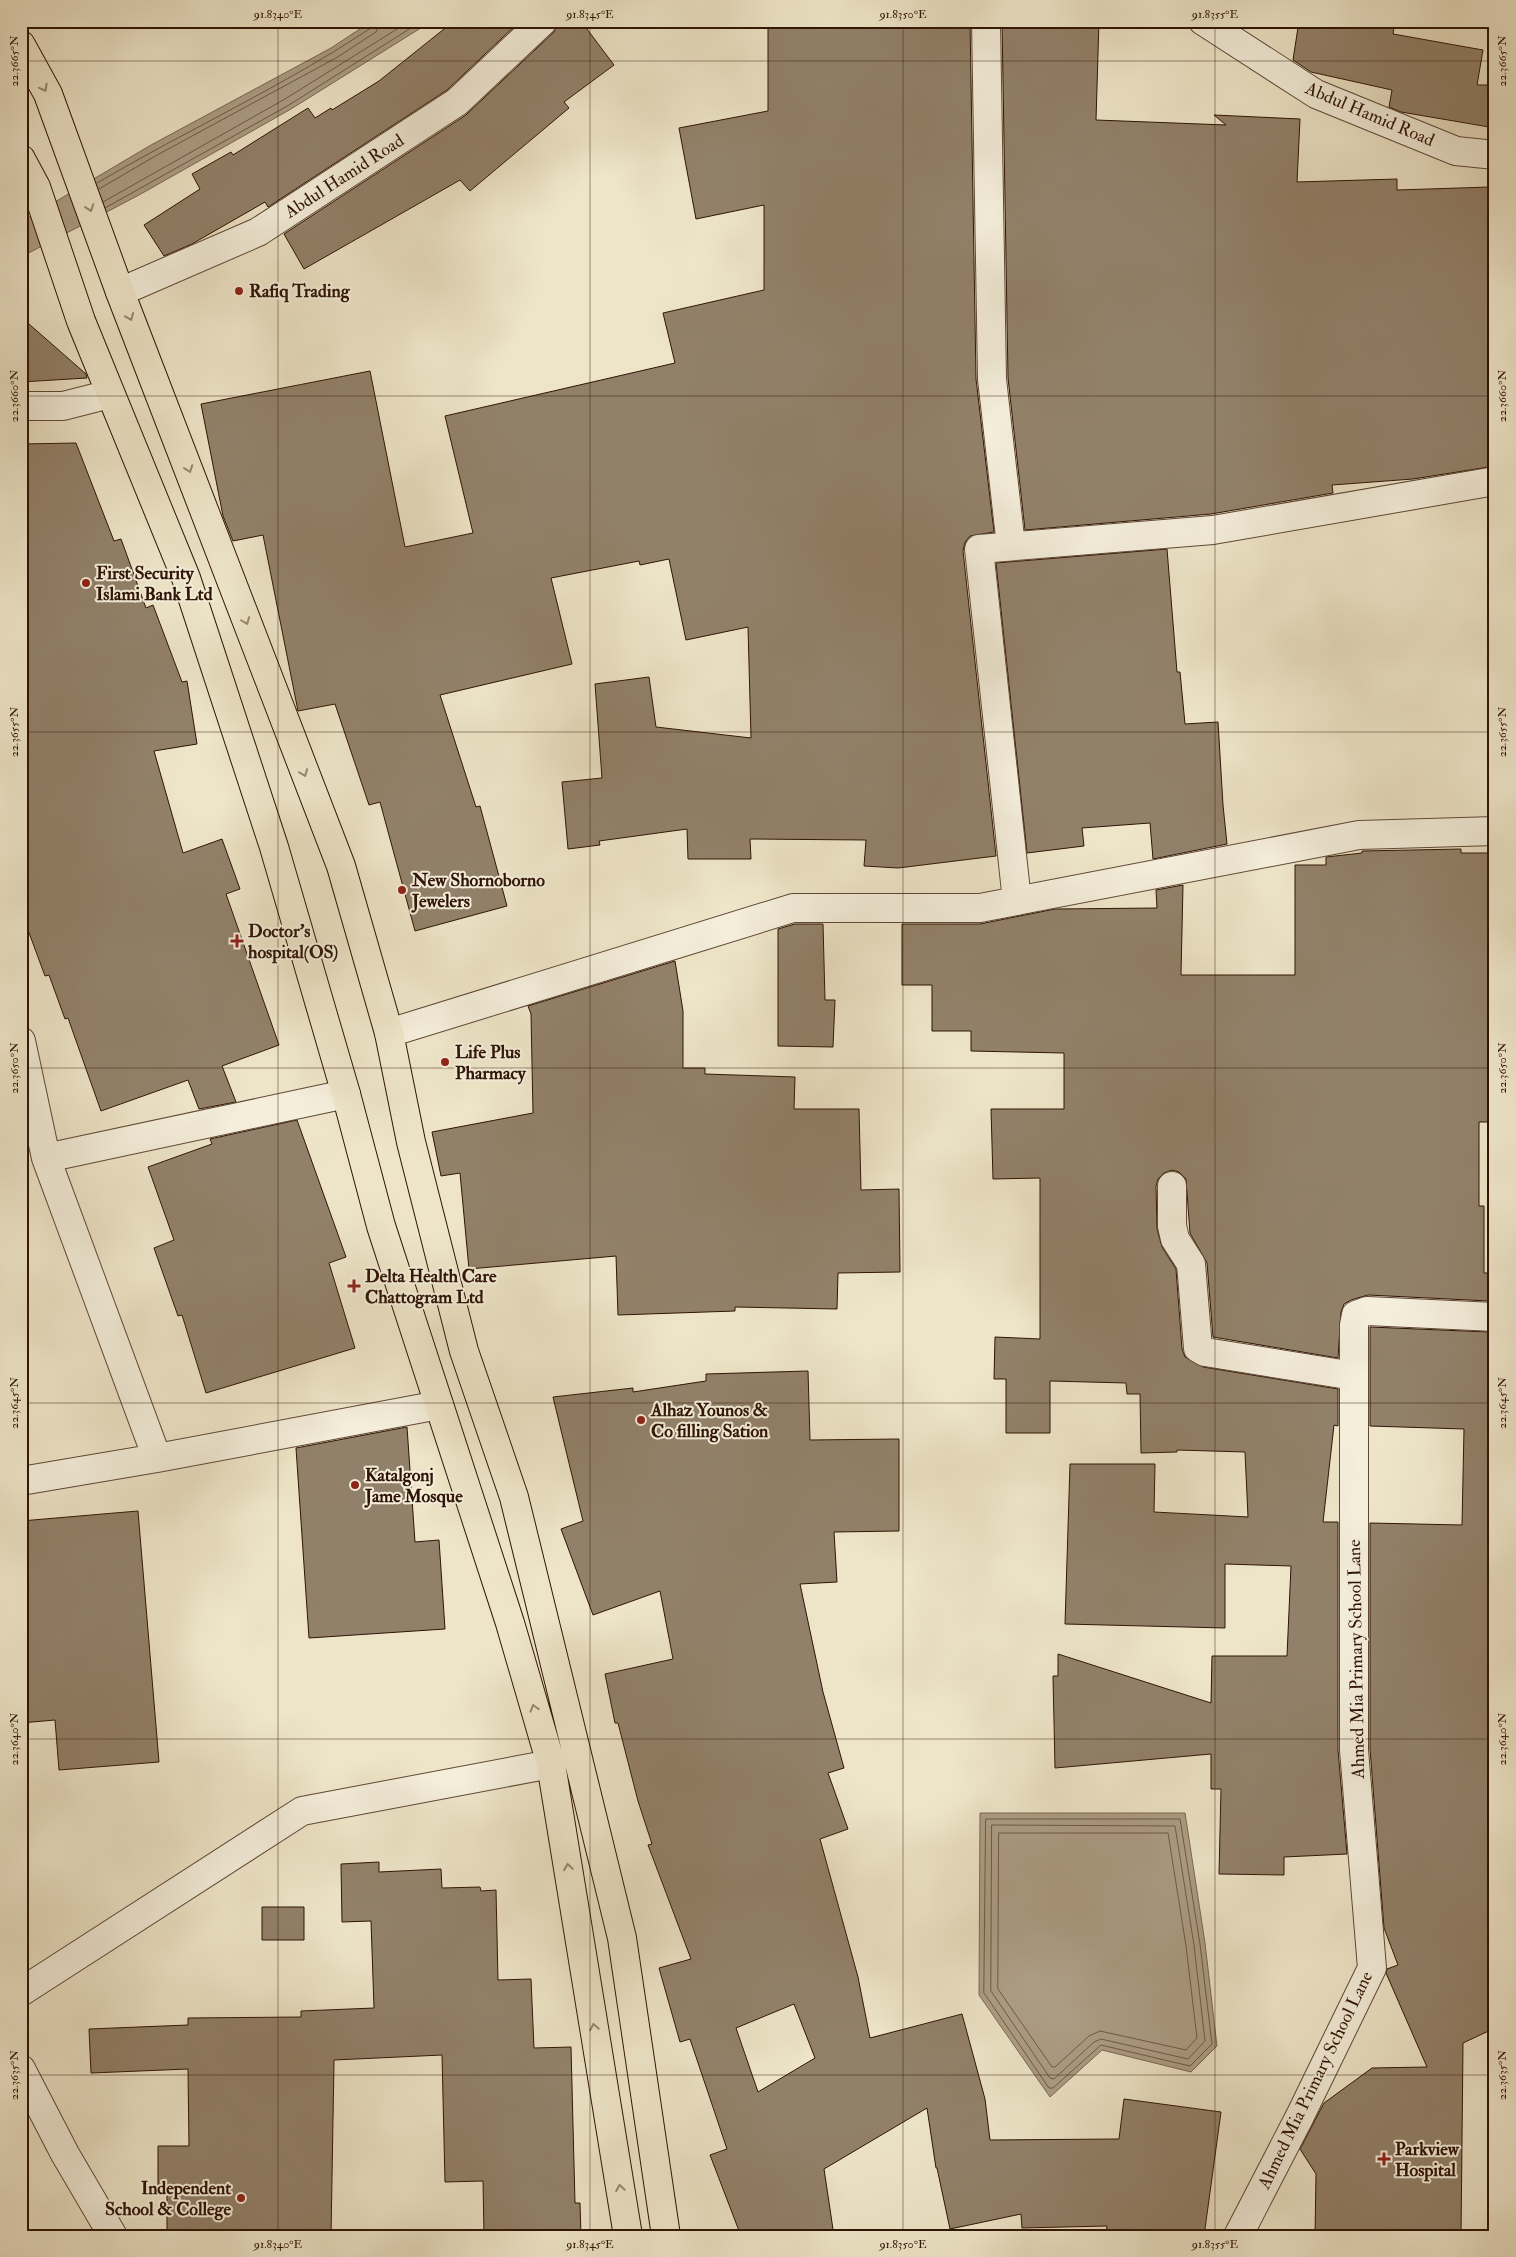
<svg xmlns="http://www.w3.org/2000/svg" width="1516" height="2257" viewBox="0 0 1516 2257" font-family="'IM FELL Double Pica',serif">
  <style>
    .water { fill: #ad9e86; stroke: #7b6752 }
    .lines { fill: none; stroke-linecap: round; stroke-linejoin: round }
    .shore { stroke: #6e5946; stroke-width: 1 }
    .building { fill: #92816a; stroke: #2f1405; fill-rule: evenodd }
    .minor-casing { stroke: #5f4836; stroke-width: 30 }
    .major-casing { stroke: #2f1405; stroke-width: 30 }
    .minor { stroke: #f4eedb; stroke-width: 28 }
    .major { stroke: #eee5c8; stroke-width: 28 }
    .oneway { stroke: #988770 }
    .ticks { fill: none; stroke: #2f1405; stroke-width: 1; stroke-opacity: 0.45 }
    .poi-dot { fill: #8f2418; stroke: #f4eedb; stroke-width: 2 }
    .labels { text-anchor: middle; stroke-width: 4; stroke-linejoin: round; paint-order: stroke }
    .street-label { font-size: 18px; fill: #2f1405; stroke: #f4eedb }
    .poi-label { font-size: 18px; font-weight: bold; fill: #2f1405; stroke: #f4eedb; text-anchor: start }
    .neatline { fill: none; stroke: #2f1405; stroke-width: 2 }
    .ticks-label { font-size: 12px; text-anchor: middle; fill: #2f1405 }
  </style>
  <rect width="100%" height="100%" fill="#eee5c8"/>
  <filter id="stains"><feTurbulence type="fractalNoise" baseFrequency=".004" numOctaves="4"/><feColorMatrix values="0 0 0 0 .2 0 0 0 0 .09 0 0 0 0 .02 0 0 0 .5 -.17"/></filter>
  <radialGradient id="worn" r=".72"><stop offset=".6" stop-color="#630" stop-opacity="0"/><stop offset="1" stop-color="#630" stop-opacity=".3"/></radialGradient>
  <path class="water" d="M 372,21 L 432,21 L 291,109 L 139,195 L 21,257 L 21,222 L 151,145 L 331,48 Z
    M 980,1813 L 1185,1813 L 1205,1943 L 1217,2046 L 1191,2072 L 1102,2050 L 1050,2097 L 979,1995 Z"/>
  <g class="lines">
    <path class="shore" d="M 97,183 C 187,130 284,86 371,28 L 374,21
      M 99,189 L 157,155 L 336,58 L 376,32 L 380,21
      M 103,202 L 285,99 L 410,21
      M 105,208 L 289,105 L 422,21
      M 986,1819 L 1180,1819 L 1200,1944 L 1212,2044 L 1190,2066 L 1101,2045 L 1053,2088 L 1049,2088 L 984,1993 Z
      M 992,1825 L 1175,1826 L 1194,1945 L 1205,2041 L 1188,2059 L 1101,2039 L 1094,2042 L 1054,2079 L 1050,2078 L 991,1991 Z
      M 999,1833 L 1168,1833 L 1186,1946 L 1197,2038 L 1186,2050 L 1100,2031 L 1089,2036 L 1055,2067 L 1052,2067 L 998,1989 Z"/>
  </g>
  <path class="building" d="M 454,21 L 520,21 L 447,90 L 268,207 L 265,202 L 192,244 L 164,256 L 144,225 L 200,189 L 192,174 L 231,152 L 233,155 L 308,108 L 315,118 L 331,108 L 332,110 L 379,81 Z
    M 558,21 L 581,21 L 614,65 L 564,102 L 569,108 L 470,191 L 460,180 L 304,269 L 284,234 L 466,115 L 554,32 Z
    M 768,21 L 970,21 L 976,379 L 994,532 L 970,536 L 965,542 L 963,551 L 996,856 L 898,868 L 864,866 L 866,840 L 750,839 L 751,859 L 688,859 L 687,829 L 599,841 L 600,845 L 568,849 L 562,782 L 602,778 L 595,684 L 649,677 L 656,727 L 751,738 L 748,627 L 686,640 L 669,559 L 640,565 L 639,561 L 551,578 L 572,664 L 440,695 L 476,807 L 480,806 L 507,906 L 415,931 L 380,802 L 369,805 L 335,704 L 298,711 L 263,535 L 233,541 L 223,516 L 201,404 L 370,371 L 405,547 L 473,533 L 445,416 L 675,363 L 663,313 L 764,290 L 764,205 L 696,219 L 679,128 L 768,111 Z
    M 1002,21 L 1099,21 L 1096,120 L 1226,125 L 1214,115 L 1300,119 L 1297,182 L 1397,179 L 1397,190 L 1490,187 L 1495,348 L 1495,466 L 1413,479 L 1332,485 L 1333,493 L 1211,514 L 1025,530 L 1008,378 Z
    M 1299,21 L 1395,21 L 1393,34 L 1483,50 L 1477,85 L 1495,85 L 1495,128 L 1401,112 L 1389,107 L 1392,90 L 1311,72 L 1293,60 Z
    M 21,317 L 86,374 L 87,378 L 21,382 Z
    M 76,443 L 114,541 L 121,539 L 146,608 L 153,605 L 182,682 L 187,681 L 197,744 L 154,751 L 183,853 L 222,839 L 240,889 L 226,894 L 279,1045 L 222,1066 L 236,1102 L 199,1109 L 188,1080 L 101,1111 L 68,1018 L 65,1019 L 49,975 L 45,976 L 21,911 L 21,444 Z
    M 1167,549 L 1177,672 L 1180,672 L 1185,724 L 1218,722 L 1223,805 L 1227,844 L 1153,859 L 1150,823 L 1082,828 L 1084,846 L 1027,853 L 996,563 Z
    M 1461,849 L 1461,853 L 1495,853 L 1495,1122 L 1479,1122 L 1479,1206 L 1484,1206 L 1484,1273 L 1489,1273 L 1489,1301 L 1368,1295 L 1351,1300 L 1344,1304 L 1341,1312 L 1338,1358 L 1213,1337 L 1207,1263 L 1190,1233 L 1186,1179 L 1179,1172 L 1172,1170 L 1164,1173 L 1158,1179 L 1156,1186 L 1157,1229 L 1162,1247 L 1176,1269 L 1182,1349 L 1185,1357 L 1203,1367 L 1338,1389 L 1338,1426 L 1334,1425 L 1323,1522 L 1338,1522 L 1338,1750 L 1347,1854 L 1284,1857 L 1284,1875 L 1219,1874 L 1221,1789 L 1211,1789 L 1211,1754 L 1055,1768 L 1053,1676 L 1058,1676 L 1058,1654 L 1211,1703 L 1212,1656 L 1287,1656 L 1291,1566 L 1225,1564 L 1225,1628 L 1065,1624 L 1070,1464 L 1155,1464 L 1154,1512 L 1248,1517 L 1245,1452 L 1177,1450 L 1177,1452 L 1141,1453 L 1140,1394 L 1127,1394 L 1126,1383 L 1050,1381 L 1050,1433 L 1006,1433 L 1006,1379 L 994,1379 L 995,1337 L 1040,1339 L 1040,1178 L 993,1179 L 991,1109 L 1064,1109 L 1064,1053 L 971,1051 L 971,1031 L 932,1031 L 932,985 L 902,985 L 902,924 L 980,924 L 1055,909 L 1157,908 L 1156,890 L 1183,885 L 1181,975 L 1295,975 L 1295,865 L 1326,865 L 1326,857 L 1362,853 L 1362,851 Z
    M 795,924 L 823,924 L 825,1000 L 835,1000 L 833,1047 L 778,1046 L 778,929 Z
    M 675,961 L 683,1011 L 683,1068 L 705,1068 L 705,1074 L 795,1077 L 794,1109 L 859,1109 L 861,1190 L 899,1189 L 900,1272 L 838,1273 L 837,1309 L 735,1307 L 735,1311 L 618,1315 L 616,1256 L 469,1269 L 460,1173 L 441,1176 L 432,1132 L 533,1113 L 531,1014 L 528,1006 Z
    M 297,1120 L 346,1257 L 329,1263 L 355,1348 L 206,1393 L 182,1315 L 178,1316 L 154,1248 L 174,1240 L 148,1167 L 212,1144 L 210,1139 Z
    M 1370,1327 L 1489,1332 L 1489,1335 L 1495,1335 L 1495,2028 L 1463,2043 L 1461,2236 L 1315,2236 L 1316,2174 L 1300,2149 L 1324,2103 L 1372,2068 L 1427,2067 L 1386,1973 L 1387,1969 L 1398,1965 L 1384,1928 L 1370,1749 L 1370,1523 L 1462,1525 L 1464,1429 L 1370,1426 Z
    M 808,1371 L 810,1440 L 899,1439 L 899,1531 L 834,1532 L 837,1582 L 800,1584 L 823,1692 L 844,1768 L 828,1773 L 848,1829 L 820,1839 L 858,1977 L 870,2038 L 962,2014 L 985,2099 L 990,2140 L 1119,2139 L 1124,2099 L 1221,2112 L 1204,2236 L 1106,2236 L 1107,2226 L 1022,2228 L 1021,2214 L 950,2229 L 937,2168 L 936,2168 L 927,2108 L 824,2169 L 834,2236 L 741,2236 L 710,2155 L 727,2149 L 690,2039 L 680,2042 L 659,1968 L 691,1959 L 648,1845 L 652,1844 L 638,1801 L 618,1723 L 615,1723 L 605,1674 L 673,1659 L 660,1591 L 593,1615 L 561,1529 L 583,1521 L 553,1397 L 633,1388 L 633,1392 L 706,1381 L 706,1374 ZM 794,2004 L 815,2058 L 758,2092 L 736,2028 Z
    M 407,1427 L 415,1542 L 439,1540 L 445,1629 L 309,1638 L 296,1448 Z
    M 138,1511 L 159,1762 L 59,1770 L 55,1720 L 21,1723 L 21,1521 Z
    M 379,1862 L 379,1872 L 441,1869 L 442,1888 L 480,1887 L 481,1891 L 496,1890 L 498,1980 L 531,1979 L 534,2048 L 571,2047 L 575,2203 L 580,2203 L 581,2236 L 484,2236 L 483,2181 L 445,2182 L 442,2055 L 334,2060 L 331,2236 L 167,2236 L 167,2194 L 158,2193 L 158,2146 L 189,2146 L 188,2069 L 91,2073 L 89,2029 L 188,2025 L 188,2018 L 301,2017 L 301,2011 L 374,2008 L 371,1921 L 342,1922 L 341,1864 Z
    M 262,1907 L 304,1907 L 304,1940 L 262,1940 Z"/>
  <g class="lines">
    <defs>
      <path id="minor" d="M 986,21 L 992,379 L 1011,546
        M 1203,21 L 1316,94 L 1456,151 L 1495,155
        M 120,292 L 258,232 L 457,102 L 543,21
        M 21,406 L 63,406 L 110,394
        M 1017,901 L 979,549 L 1213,530 L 1495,481
        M 389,1033 L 793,908 L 980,908 L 1359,835 L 1495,831
        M 21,1041 L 46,1158
        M 1172,1186 L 1172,1226 L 1175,1239 L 1191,1264 L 1198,1348 L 1205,1352 L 1354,1376
        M 157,1458 L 439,1405
        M 21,1481 L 157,1458 L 46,1158 L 346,1094
        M 21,1992 L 302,1811 L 551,1764
        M 21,2069 L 65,2154 L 113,2236
        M 1238,2236 L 1300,2116 L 1372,1968 L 1354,1750 L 1354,1325 L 1356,1315 L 1367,1311 L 1495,1317"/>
      <path id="major" d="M 21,45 L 48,94 L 120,292 L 341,866 L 389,1033 L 411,1142 L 464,1351 L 514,1497 L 622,1938 L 666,2236
        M 21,159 L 36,187 L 81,321 L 186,578 L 274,847 L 346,1094 L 381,1226 L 510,1623 L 551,1764 L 628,2236"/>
    </defs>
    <use href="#minor" class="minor-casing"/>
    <use href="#major" class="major-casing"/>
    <use href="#minor" class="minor"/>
    <use href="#major" class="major"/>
  </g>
  <defs><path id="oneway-chevron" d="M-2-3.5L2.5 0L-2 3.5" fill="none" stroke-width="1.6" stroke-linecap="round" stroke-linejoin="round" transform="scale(1.25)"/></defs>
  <g class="oneway">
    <use href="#oneway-chevron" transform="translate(44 88) rotate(62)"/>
    <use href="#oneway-chevron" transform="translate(90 208) rotate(71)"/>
    <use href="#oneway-chevron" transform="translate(130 317) rotate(68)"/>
    <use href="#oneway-chevron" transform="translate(189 469) rotate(70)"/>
    <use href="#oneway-chevron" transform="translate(246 621) rotate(69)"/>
    <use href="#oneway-chevron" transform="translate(304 773) rotate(69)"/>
    <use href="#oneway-chevron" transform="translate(534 1708) rotate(-106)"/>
    <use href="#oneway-chevron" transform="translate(568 1867) rotate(-99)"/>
    <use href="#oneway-chevron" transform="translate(594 2027) rotate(-99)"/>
    <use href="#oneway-chevron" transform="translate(620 2188) rotate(-99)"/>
  </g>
  <path class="ticks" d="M 278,21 L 278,2236M 590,21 L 590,2236M 903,21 L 903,2236M 1215,21 L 1215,2236M 21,61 L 1495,61M 21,396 L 1495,396M 21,732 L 1495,732M 21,1068 L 1495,1068M 21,1403 L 1495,1403M 21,1739 L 1495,1739M 21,2075 L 1495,2075"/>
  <g class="poi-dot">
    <circle cx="239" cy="291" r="5"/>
    <circle cx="86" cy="583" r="5"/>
    <circle cx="402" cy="890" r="5"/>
    <path d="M234.5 933.5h5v5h5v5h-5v5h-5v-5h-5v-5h5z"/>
    <circle cx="445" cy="1062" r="5"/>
    <path d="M351.5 1278.5h5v5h5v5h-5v5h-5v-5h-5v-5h5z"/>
    <circle cx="641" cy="1420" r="5"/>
    <circle cx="355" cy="1485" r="5"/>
    <path d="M1381.5 2151.5h5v5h5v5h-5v5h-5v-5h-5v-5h5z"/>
    <circle cx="241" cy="2198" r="5"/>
  </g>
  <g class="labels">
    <g class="street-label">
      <text transform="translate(1370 114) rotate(23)" y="6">Abdul Hamid Road</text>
      <text transform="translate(344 176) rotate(-33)" y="6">Abdul Hamid Road</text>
      <text transform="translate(1356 1659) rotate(-91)" y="6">Ahmed Mia Primary School Lane</text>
      <text transform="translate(1315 2080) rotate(-64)" y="6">Ahmed Mia Primary School Lane</text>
    </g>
    <g class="poi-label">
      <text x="249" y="297">Rafiq Trading</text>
      <text x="96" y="579">First Security<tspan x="96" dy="21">Islami Bank Ltd</tspan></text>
      <text x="412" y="886">New Shornoborno<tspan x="412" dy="21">Jewelers</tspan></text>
      <text x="248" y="937">Doctor's<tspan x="248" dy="21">hospital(OS)</tspan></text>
      <text x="455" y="1058">Life Plus<tspan x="455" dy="21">Pharmacy</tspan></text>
      <text x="365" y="1282">Delta Health Care<tspan x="365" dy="21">Chattogram Ltd</tspan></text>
      <text x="651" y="1416">Alhaz Younos &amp;<tspan x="651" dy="21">Co filling Sation</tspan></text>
      <text x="365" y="1481">Katalgonj<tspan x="365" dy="21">Jame Mosque</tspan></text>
      <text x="1395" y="2155">Parkview<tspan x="1395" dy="21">Hospital</tspan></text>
      <text x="231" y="2194" text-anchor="end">Independent<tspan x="231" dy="21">School &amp; College</tspan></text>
    </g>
  </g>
  <rect width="1516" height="2257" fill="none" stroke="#eee5c8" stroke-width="55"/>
  <rect x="28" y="28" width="1460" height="2202" class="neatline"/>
  <g class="ticks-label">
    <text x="278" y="18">91.8340°E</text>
    <text x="590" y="18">91.8345°E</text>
    <text x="903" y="18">91.8350°E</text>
    <text x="1215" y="18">91.8355°E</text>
    <text transform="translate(14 61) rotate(-90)" y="4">22.3665°N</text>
    <text transform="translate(1502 61) rotate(-90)" y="4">22.3665°N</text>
    <text transform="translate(14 396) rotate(-90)" y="4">22.3660°N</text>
    <text transform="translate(1502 396) rotate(-90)" y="4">22.3660°N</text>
    <text transform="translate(14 732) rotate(-90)" y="4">22.3655°N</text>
    <text transform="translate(1502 732) rotate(-90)" y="4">22.3655°N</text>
    <text transform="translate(14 1068) rotate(-90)" y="4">22.3650°N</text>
    <text transform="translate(1502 1068) rotate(-90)" y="4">22.3650°N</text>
    <text transform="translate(14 1403) rotate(-90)" y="4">22.3645°N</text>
    <text transform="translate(1502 1403) rotate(-90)" y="4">22.3645°N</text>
    <text transform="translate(14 1739) rotate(-90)" y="4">22.3640°N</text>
    <text transform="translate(1502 1739) rotate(-90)" y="4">22.3640°N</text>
    <text transform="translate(14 2075) rotate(-90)" y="4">22.3635°N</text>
    <text transform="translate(1502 2075) rotate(-90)" y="4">22.3635°N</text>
    <text x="278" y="2248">91.8340°E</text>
    <text x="590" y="2248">91.8345°E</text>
    <text x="903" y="2248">91.8350°E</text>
    <text x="1215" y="2248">91.8355°E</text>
  </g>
  <rect width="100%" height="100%" filter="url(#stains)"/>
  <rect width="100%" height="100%" fill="url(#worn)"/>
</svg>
